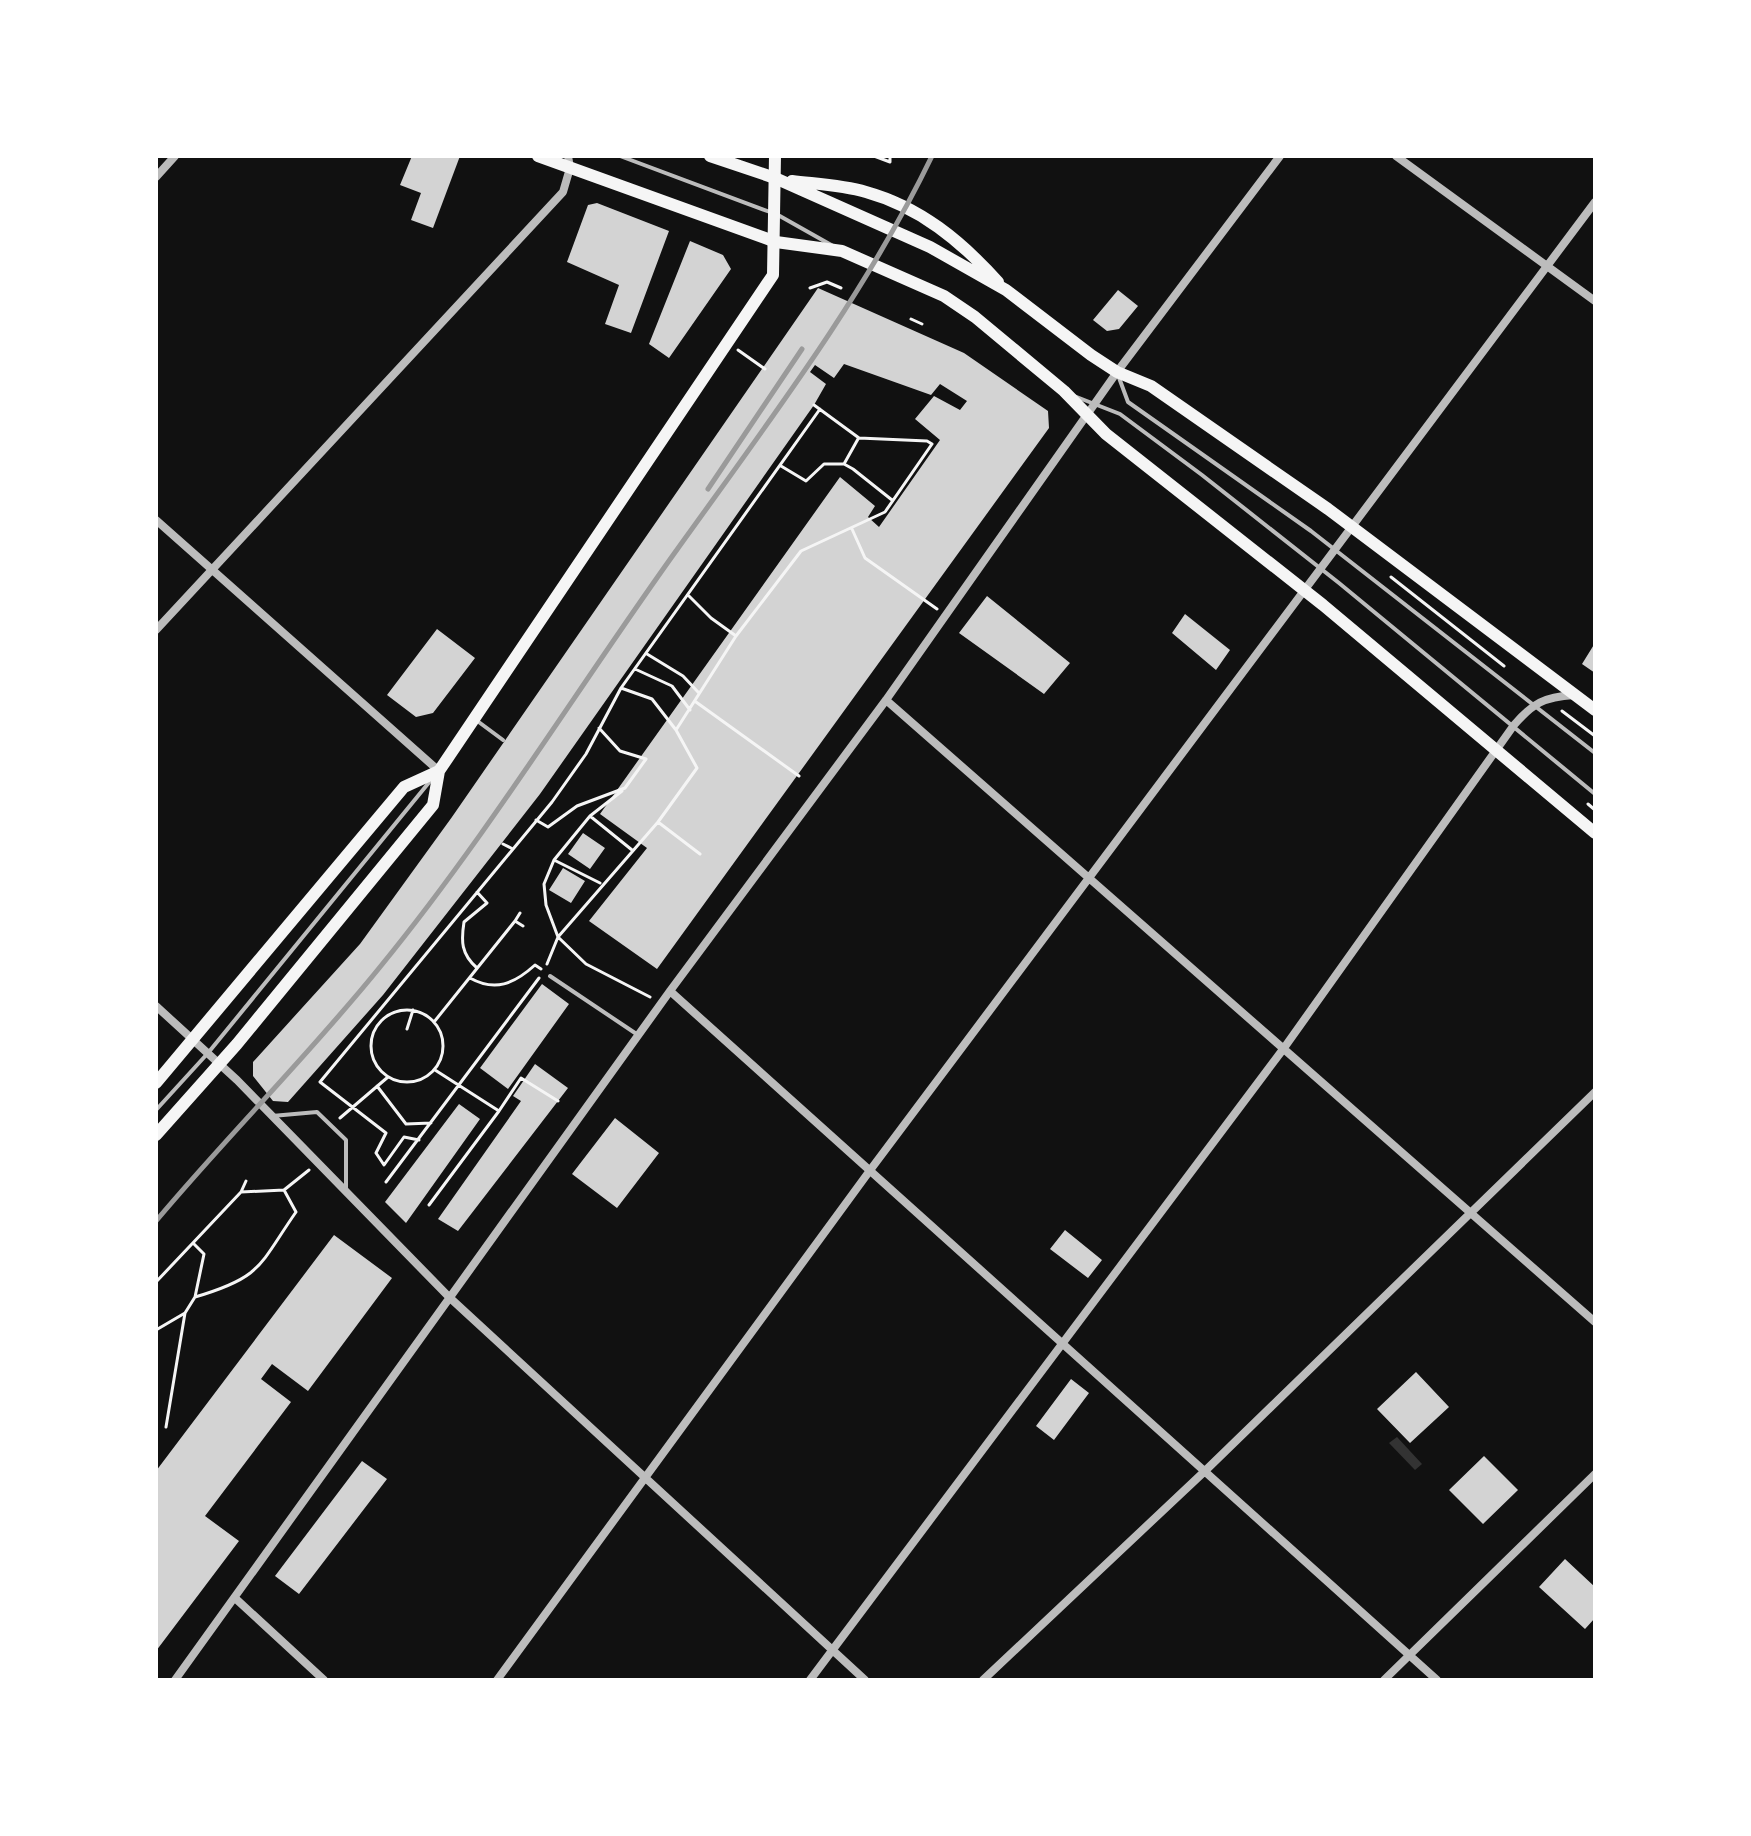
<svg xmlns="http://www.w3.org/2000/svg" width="1751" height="1836" viewBox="0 0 1751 1836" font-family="'Fira Sans',sans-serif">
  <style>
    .water { fill: #333 }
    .building { fill: #d3d3d3 }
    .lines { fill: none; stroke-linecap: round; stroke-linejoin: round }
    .path { stroke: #f5f5f5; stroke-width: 3 }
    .service { stroke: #bcbcbc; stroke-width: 4 }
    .minor { stroke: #bcbcbc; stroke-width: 8 }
    .secondary { stroke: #f5f5f5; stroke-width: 12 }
    .primary { stroke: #f5f5f5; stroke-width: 12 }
    .rail { stroke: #9a9a9a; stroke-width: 5 }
  </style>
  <rect width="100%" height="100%" fill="#111"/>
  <path class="water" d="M 1397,1437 L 1422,1464 L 1415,1470 L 1389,1443 Z"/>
  <path class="building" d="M 412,156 L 460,156 L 433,228 L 411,220 L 421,193 L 400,185 Z
    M 597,203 L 669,231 L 631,333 L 605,324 L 619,285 L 567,262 L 588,205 Z
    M 690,241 L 723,255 L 731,269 L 669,358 L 649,344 Z
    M 818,288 L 964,353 L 1048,411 L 1049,428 L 657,969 L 589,921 L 647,848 L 600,814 L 840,477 L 875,506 L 868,517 L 879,527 L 940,440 L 915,419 L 934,396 L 960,410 L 967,401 L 940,384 L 931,395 L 844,364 L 834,378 L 815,365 L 810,372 L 826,384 L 814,405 L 540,794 L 383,995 L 288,1102 L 273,1101 L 253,1076 L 253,1062 L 360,944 L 452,817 Z
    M 1118,290 L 1138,306 L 1119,329 L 1107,331 L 1093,320 Z
    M 987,596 L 1070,663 L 1044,694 L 959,633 Z
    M 1185,614 L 1230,650 L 1216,670 L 1172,633 Z
    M 437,629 L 475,658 L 433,713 L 416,717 L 387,695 Z
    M 1595,643 L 1595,673 L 1582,664 Z
    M 583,833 L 605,848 L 590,869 L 568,854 Z
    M 563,868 L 585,881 L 571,903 L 549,890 Z
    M 542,984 L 569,1004 L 508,1089 L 480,1068 Z
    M 535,1064 L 568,1088 L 458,1231 L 438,1219 L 521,1101 L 513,1096 Z
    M 459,1104 L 480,1119 L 406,1223 L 385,1202 Z
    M 615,1118 L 659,1153 L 617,1208 L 572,1174 Z
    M 1065,1230 L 1102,1260 L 1088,1278 L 1050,1249 Z
    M 334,1235 L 392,1278 L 308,1391 L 272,1364 L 261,1379 L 291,1402 L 205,1516 L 239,1541 L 156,1651 L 156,1471 Z
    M 1416,1372 L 1449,1407 L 1410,1443 L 1377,1409 Z
    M 1071,1379 L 1089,1393 L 1054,1440 L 1036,1426 Z
    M 1484,1456 L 1518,1490 L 1483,1524 L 1449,1490 Z
    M 362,1461 L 387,1479 L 299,1594 L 275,1576 Z
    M 1565,1559 L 1595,1587 L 1595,1618 L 1585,1629 L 1539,1587 Z"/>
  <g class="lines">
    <path class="path" d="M 874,156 L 890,162 L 890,156
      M 810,288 L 827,282 L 841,288
      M 911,319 L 922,324
      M 738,350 L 765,369
      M 844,464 L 858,439
      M 781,466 L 806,481 L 824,464 L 844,464 L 853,469 L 892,500
      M 852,529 L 865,558 L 937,609
      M 1391,577 L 1504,666
      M 689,596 L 711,618 L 736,636
      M 647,654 L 683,676 L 698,692
      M 635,669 L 672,686 L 690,710
      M 621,688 L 652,699 L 676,730
      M 696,702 L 799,776
      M 1562,711 L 1595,736
      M 1588,804 L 1595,810
      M 590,816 L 632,850
      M 536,820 L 548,827 L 577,806 L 625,788 L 646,759 L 620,751 L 599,728
      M 658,822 L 700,854
      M 503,844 L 511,848
      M 554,860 L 544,884 L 546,905 L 558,937 L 586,964 L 650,997
      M 600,883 L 554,860 L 590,816 L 622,791
      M 515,921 L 520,913
      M 547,964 L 558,937 L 658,822 L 697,768 L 676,730 L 736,636 L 801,551 L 885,512 L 932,444 L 927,441 L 859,438 L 814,405
      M 477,968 C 461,954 461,941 464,922 L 487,903 L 477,892
      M 470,978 C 495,992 514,984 535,965 L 541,969
      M371 1046a36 36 0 1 1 72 0a36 36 0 1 1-72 0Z
      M 434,1022 L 515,921 L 523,926
      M 407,1029 L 413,1010
      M 435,1070 L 499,1111 L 521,1078 L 558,1101
      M 377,1086 L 406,1124 L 431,1123
      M 340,1118 L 388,1077
      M 419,1140 L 404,1137 L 384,1165 L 376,1153 L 386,1133 L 320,1082 L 552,802 L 586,754 L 621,688 L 820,409
      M 386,1182 L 539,978
      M 241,1192 L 246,1181
      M 429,1205 L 499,1111
      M 194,1244 L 204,1254 L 195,1297 C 263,1277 259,1265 296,1212 L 284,1190
      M 156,1282 L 241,1192 L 284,1190 L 309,1170
      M 156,1330 L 185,1313 L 195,1297
      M 166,1427 L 185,1313"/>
    <path class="service" d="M 620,156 L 770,212
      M 778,215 L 833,246
      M 1118,375 L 1128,402 L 1311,531 L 1595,753
      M 1074,396 L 1120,414 L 1202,475 L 1339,583 L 1595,794
      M 476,720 L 503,740
      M 550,976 L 638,1035
      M 156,1110 L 208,1053 L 431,780
      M 272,1116 L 317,1112 L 346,1140 L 346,1190"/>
    <path class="minor" d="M 1396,156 L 1595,301
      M 156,177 L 175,156
      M 156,520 L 439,771
      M 156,630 L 563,192 L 570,168 L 568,156
      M 886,700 L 1595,1322
      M 670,991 L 1437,1680
      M 156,1006 L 237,1080 L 449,1297 L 865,1680
      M 235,1598 L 324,1680
      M 175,1680 L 670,991 L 886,700 L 1117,372 L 1280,156
      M 497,1680 L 871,1169 L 1595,202
      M 810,1680 L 1284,1048 L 1514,725 C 1533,703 1544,697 1574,695
      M 983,1680 L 1206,1470 L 1595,1092
      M 1384,1680 L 1595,1474"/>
    <path class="secondary" d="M 538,156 L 776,242 L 842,251 L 944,296 L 975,317 L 1064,391 L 1106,434 L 1323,605 L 1595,833
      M 710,156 L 775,178 L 930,247 L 1006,290 L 1091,355 L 1117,372 L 1151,386 L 1328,509 L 1595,710
      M 792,181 C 816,184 842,185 866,192 C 920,207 961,241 998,282"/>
    <path class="primary" d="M 156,1083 L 404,787 L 439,771
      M 156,1135 L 237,1044 L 433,805 L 439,771 L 773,275 L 775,156"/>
    <path class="rail" d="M 708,489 L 802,349
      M 156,1221 C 229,1134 309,1055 380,967 C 488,835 577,689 676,551 C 767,424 864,297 932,156"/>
  </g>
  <rect width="1751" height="1836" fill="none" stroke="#ffffff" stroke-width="316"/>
</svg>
